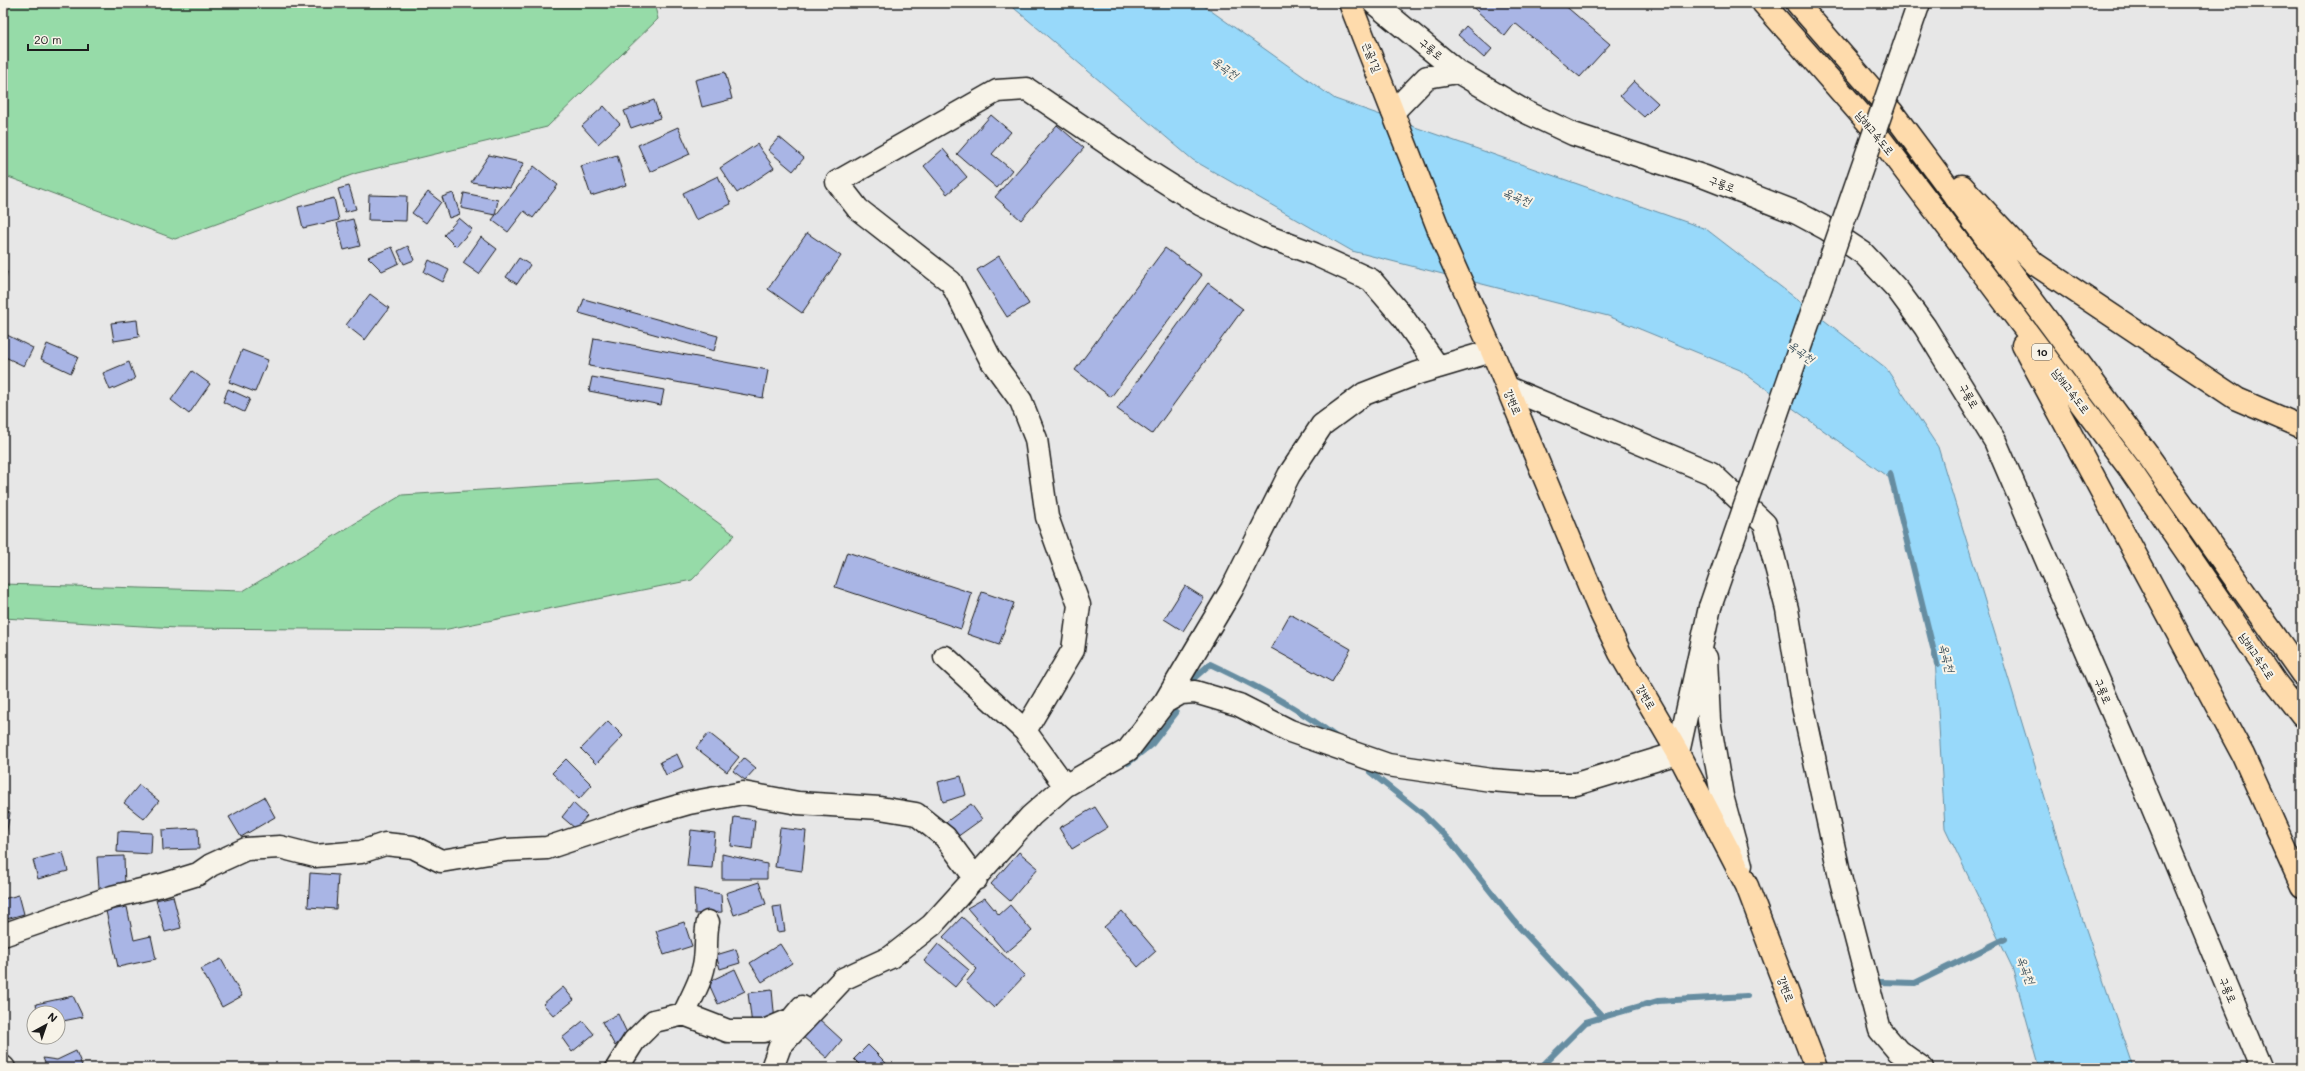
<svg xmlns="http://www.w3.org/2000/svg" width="2305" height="1071" viewBox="0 0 2305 1071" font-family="Mali,'Poor Story',sans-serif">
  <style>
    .green { fill: #96dba8; stroke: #597c62 }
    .water { fill: #98d9fa; stroke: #668da1 }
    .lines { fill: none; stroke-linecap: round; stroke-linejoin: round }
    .stream { stroke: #668da1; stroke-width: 6 }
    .building { fill: #a9b5e5; stroke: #1c1c1c }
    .minor-casing { stroke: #1c1c1c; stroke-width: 25 }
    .major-casing { stroke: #1c1c1c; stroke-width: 25 }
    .highway-casing { stroke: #1c1c1c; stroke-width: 25 }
    .minor { stroke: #f7f3e8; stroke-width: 22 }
    .major { stroke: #fedbac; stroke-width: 22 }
    .highway { stroke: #fedbac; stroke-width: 22 }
    .minor-bridge-casing { stroke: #1c1c1c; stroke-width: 25; stroke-linecap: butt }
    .minor-bridge { stroke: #f7f3e8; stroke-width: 22 }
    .labels { text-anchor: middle; stroke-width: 4; stroke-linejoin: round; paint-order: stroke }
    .shield { fill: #f7f3e8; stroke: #5e5c59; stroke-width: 1 }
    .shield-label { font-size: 10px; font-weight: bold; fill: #1c1c1c }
    .street-label { font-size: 11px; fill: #1c1c1c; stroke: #f7f3e8 }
    .water-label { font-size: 12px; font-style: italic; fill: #41555f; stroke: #f7f3e8 }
  </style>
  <rect width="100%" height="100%" fill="#e7e7e7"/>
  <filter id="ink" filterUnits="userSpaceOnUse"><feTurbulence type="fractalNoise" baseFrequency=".025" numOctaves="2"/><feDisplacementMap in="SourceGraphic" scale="8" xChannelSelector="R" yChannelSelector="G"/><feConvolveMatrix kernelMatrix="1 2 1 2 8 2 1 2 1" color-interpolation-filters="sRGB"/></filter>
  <g filter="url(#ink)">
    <path class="green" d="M 3,3 L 654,3 L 658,19 L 547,127 L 357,173 L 175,239 L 3,175 Z
      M 658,479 L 735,535 L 692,580 L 443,630 L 177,628 L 3,618 L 3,584 L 243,591 L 402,495 Z"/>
    <path class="water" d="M 1008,3 L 1200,3 L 1335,99 L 1706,229 L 1886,368 L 1938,447 L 2075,897 L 2133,1068 L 2040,1068 L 2012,967 L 1945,828 L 1935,657 L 1892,480 L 1740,370 L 1608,316 L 1352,251 L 1193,160 Z"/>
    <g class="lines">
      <path class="stream" d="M 1890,473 L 1937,664
        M 1193,679 L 1210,664 C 1254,685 1297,707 1336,737
        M 1128,763 L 1152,744 L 1176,713
        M 1370,772 L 1424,815 L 1451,842 L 1520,928 L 1603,1017
        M 1880,982 L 1915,983 L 2005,939
        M 1540,1068 L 1586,1022 L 1658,1001 L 1747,996"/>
    </g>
    <path class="building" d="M 1468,3 L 1562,3 L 1610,44 L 1580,77 L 1515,23 L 1505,36 Z
      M 1466,26 L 1492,49 L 1484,58 L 1458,35 Z
      M 725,72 L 732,99 L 702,107 L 695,80 Z
      M 1634,81 L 1658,103 L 1644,117 L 1620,96 Z
      M 654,100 L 660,118 L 631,128 L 624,111 Z
      M 604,106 L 620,124 L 598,144 L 582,126 Z
      M 991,115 L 1011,132 L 992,154 L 1012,170 L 997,188 L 957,154 Z
      M 1057,125 L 1084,148 L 1021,220 L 995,197 Z
      M 678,127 L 690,154 L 650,172 L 638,145 Z
      M 779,137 L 804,158 L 793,171 L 768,150 Z
      M 757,144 L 774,168 L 737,193 L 720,168 Z
      M 943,149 L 967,177 L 947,194 L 924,166 Z
      M 489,155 L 524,163 L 510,188 L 471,182 Z
      M 617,155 L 626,185 L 591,196 L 581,166 Z
      M 534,166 L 558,185 L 533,218 L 524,211 L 508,232 L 492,220 Z
      M 718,176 L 731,204 L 696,220 L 683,193 Z
      M 349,186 L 356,209 L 345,212 L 338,189 Z
      M 428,192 L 441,202 L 426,223 L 412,213 Z
      M 453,193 L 460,214 L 449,218 L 442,197 Z
      M 464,193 L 498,200 L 495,215 L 461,208 Z
      M 369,195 L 407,196 L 406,221 L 368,220 Z
      M 334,198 L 339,220 L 303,228 L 298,207 Z
      M 459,218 L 472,229 L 456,247 L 444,235 Z
      M 353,219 L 360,246 L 344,250 L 337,223 Z
      M 807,233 L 841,256 L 802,313 L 768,289 Z
      M 481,237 L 497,249 L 479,274 L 463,263 Z
      M 408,246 L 414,260 L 404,264 L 398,251 Z
      M 392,247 L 399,263 L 382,271 L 368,257 Z
      M 1165,248 L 1202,275 L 1111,397 L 1075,370 Z
      M 999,256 L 1029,304 L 1007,317 L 977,270 Z
      M 519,258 L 530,265 L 517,284 L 506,277 Z
      M 429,260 L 449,270 L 443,282 L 424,272 Z
      M 3,271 L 7,272 L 3,288 Z
      M 1208,283 L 1243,309 L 1152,434 L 1117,409 Z
      M 370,294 L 389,308 L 365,340 L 346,325 Z
      M 584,299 L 718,336 L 714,351 L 579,313 Z
      M 137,320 L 139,337 L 114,341 L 111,323 Z
      M 3,333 L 33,348 L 24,366 L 3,356 Z
      M 594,338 L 768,370 L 763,398 L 589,366 Z
      M 47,344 L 78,357 L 71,373 L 41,359 Z
      M 242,350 L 268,360 L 255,392 L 229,382 Z
      M 129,362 L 135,379 L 110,390 L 103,373 Z
      M 192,371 L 210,384 L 189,414 L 171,400 Z
      M 592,377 L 664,390 L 661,405 L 589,391 Z
      M 228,389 L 250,399 L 244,412 L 223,402 Z
      M 847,552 L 972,593 L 961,629 L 835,587 Z
      M 1185,586 L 1204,598 L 1183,631 L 1164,619 Z
      M 982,592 L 1014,603 L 999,645 L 967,634 Z
      M 1290,614 L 1351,649 L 1332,682 L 1271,648 Z
      M 608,721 L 623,736 L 596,764 L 581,749 Z
      M 709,733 L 739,757 L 727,772 L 696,748 Z
      M 677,754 L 683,767 L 666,775 L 660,762 Z
      M 744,758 L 756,768 L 745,780 L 733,771 Z
      M 566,759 L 592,785 L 579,799 L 552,773 Z
      M 961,776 L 966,795 L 943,802 L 938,782 Z
      M 139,785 L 159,801 L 144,819 L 124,803 Z
      M 264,797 L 275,817 L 241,837 L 229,817 Z
      M 573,803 L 587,816 L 576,829 L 562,817 Z
      M 971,804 L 982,819 L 957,837 L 946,822 Z
      M 1095,807 L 1108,827 L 1072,849 L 1059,828 Z
      M 3,811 L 10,813 L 5,840 L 3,840 Z
      M 734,817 L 755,820 L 752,849 L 731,846 Z
      M 198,828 L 199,849 L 163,850 L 162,830 Z
      M 780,828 L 806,831 L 802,871 L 775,867 Z
      M 691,830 L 715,833 L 712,868 L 687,866 Z
      M 118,831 L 152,833 L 151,854 L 117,852 Z
      M 63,852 L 68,871 L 38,879 L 33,860 Z
      M 1019,852 L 1038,868 L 1010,901 L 991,884 Z
      M 722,854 L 767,864 L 767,879 L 722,879 Z
      M 124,856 L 125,887 L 99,888 L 97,857 Z
      M 310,873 L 338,875 L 336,909 L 308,907 Z
      M 759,882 L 766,904 L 734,915 L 726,893 Z
      M 694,889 L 721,894 L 722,912 L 695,914 Z
      M 19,895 L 24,914 L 3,920 L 3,899 Z
      M 173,896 L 181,928 L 165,932 L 156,900 Z
      M 985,898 L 999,915 L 1010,905 L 1032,931 L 1006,953 L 967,908 Z
      M 781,906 L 785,931 L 777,932 L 773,907 Z
      M 127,907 L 134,940 L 151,936 L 156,959 L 118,967 L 106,911 Z
      M 1122,911 L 1156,951 L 1138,967 L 1104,927 Z
      M 962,917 L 1025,975 L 994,1008 L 966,982 L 977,969 L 943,937 Z
      M 684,922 L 692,946 L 664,955 L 656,931 Z
      M 780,944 L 792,963 L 762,982 L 750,963 Z
      M 938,944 L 969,970 L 955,987 L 924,961 Z
      M 736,949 L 740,963 L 720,969 L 716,955 Z
      M 221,959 L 242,996 L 222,1007 L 201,969 Z
      M 735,969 L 745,991 L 718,1004 L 708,982 Z
      M 563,987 L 574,1000 L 554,1016 L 543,1004 Z
      M 772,990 L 775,1022 L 752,1025 L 748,993 Z
      M 73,996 L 83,1017 L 58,1022 L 58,1013 L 38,1013 L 36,1004 Z
      M 618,1014 L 627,1033 L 615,1046 L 602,1022 Z
      M 818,1018 L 842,1040 L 827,1058 L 802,1036 Z
      M 583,1021 L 594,1034 L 572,1052 L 562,1038 Z
      M 868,1045 L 891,1068 L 863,1068 L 854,1059 Z
      M 76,1051 L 83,1068 L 47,1068 L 43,1058 L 57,1060 Z
      M 454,1063 L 457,1068 L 446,1068 Z"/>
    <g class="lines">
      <defs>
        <path id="minor" d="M 1374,3 L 1458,72 L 1526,112 L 1573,134 L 1705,177 L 1797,213 L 1827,229 L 1863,253 L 1897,289 L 1925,327 L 1995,441 L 2127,746 L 2261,1068
          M 1393,112 L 1427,77 L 1458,72
          M 1508,388 L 1711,473 L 1765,524 L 1787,609 L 1802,702 L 1841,881 L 1880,1030 L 1898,1051 L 1922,1068
          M 945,657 L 1025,731
          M 1706,658 L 1709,720 L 1722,796 L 1741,865
          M 1165,702 L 1181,693 L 1195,692 L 1239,705 L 1290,731 L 1388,765 L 1491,780 L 1542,784 L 1576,784 L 1678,753 L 1710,607
          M 1065,786 L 1025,731 L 1073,650 L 1079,605 L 1047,517 L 1036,439 L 1021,401 L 991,360 L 951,282 L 858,209 L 837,182 L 997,91 L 1027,89 L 1146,170 L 1200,204 L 1266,236 L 1314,254 L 1371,280 L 1402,316 L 1438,367
          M 3,935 L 112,897 L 162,885 L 198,874 L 211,865 L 246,849 L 280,847 L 315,856 L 361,852 L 385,844 L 413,847 L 441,861 L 507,850 L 547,848 L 640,817 L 689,803 L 743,793 L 798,803 L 880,808 L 916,814 L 945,837 L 976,879
          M 684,1014 C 692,996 703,978 705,959 C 707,946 705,935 708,922
          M 3,1067 L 4,1068
          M 617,1068 L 634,1041 L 654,1021 L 684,1014 L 728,1031 L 764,1031 L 792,1019 L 802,1007
          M 772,1068 L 780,1046 L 843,979 L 891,957 L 932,925 L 1031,816 L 1065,786 L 1128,750 L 1165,702 L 1232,589 L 1289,475 L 1322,425 L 1364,394 L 1418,373 L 1492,351"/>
        <path id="major" d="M 1350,3 L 1446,248 L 1492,351 L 1599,609 L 1620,653 L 1678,753 L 1747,886 L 1816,1068"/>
        <path id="highway" d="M 1763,3 L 1870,125 L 1991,284 L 2129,468 L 2276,683 L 2302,716
          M 1797,3 L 1892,112 L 2147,454 L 2302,674
          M 1962,186 L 2035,264 L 2237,399 L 2302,427
          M 2023,345 L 2243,755 L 2302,886"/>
      </defs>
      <use href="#minor" class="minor-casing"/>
      <use href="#major" class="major-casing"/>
      <use href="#highway" class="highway-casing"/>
      <use href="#minor" class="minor"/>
      <use href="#major" class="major"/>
      <use href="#highway" class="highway"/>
      <defs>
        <path id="minor-bridge" d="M 1710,607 L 1919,3"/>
      </defs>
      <use href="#minor-bridge" class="minor-bridge-casing"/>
      <use href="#minor-bridge" class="minor-bridge"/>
    </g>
  </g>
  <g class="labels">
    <rect class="shield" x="2032" y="344" width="20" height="16" rx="3"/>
    <g class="shield-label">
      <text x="2042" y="356">10</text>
    </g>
    <g class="street-label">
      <text transform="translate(1431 49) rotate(39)" y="4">구룡로</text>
      <text transform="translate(1372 57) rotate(68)" y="4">큰골1길</text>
      <text transform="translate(1875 133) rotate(51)" y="4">남해고속도로</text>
      <text transform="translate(1722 184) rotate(21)" y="4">구룡로</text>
      <text transform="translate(2071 391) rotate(53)" y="4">남해고속도로</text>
      <text transform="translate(1969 396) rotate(60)" y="4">구룡로</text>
      <text transform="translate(1513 402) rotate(68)" y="4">강변로</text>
      <text transform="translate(2257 656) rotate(56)" y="4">남해고속도로</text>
      <text transform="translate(2103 691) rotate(67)" y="4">구룡로</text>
      <text transform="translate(1646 697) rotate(60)" y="4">강변로</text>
      <text transform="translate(1786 989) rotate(69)" y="4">강변로</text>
      <text transform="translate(2228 990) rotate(67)" y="4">구룡로</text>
    </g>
    <g class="water-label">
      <text transform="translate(1225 68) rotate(36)" y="4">옥곡천</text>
      <text transform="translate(1517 197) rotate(21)" y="4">옥곡천</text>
      <text transform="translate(1801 352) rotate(37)" y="4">옥곡천</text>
      <text transform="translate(1947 658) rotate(76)" y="4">옥곡천</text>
      <text transform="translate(2026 970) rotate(69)" y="4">옥곡천</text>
    </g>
  </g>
  <rect width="2305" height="1071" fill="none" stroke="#f7f3e8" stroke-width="16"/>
  <rect x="8" y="8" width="2289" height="1055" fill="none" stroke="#1c1c1c" stroke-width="1.5" filter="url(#ink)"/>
  <g transform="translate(46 1025) rotate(40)"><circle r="19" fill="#f7f3e8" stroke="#9f9d96"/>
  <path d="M0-3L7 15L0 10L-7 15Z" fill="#1c1c1c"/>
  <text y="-6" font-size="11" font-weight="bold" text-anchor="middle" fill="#1c1c1c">N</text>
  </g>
  <path d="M28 44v6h60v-6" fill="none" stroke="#1c1c1c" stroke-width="2"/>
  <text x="34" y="44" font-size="12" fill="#1c1c1c" stroke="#f7f3e8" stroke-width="3" paint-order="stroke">20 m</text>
</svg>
